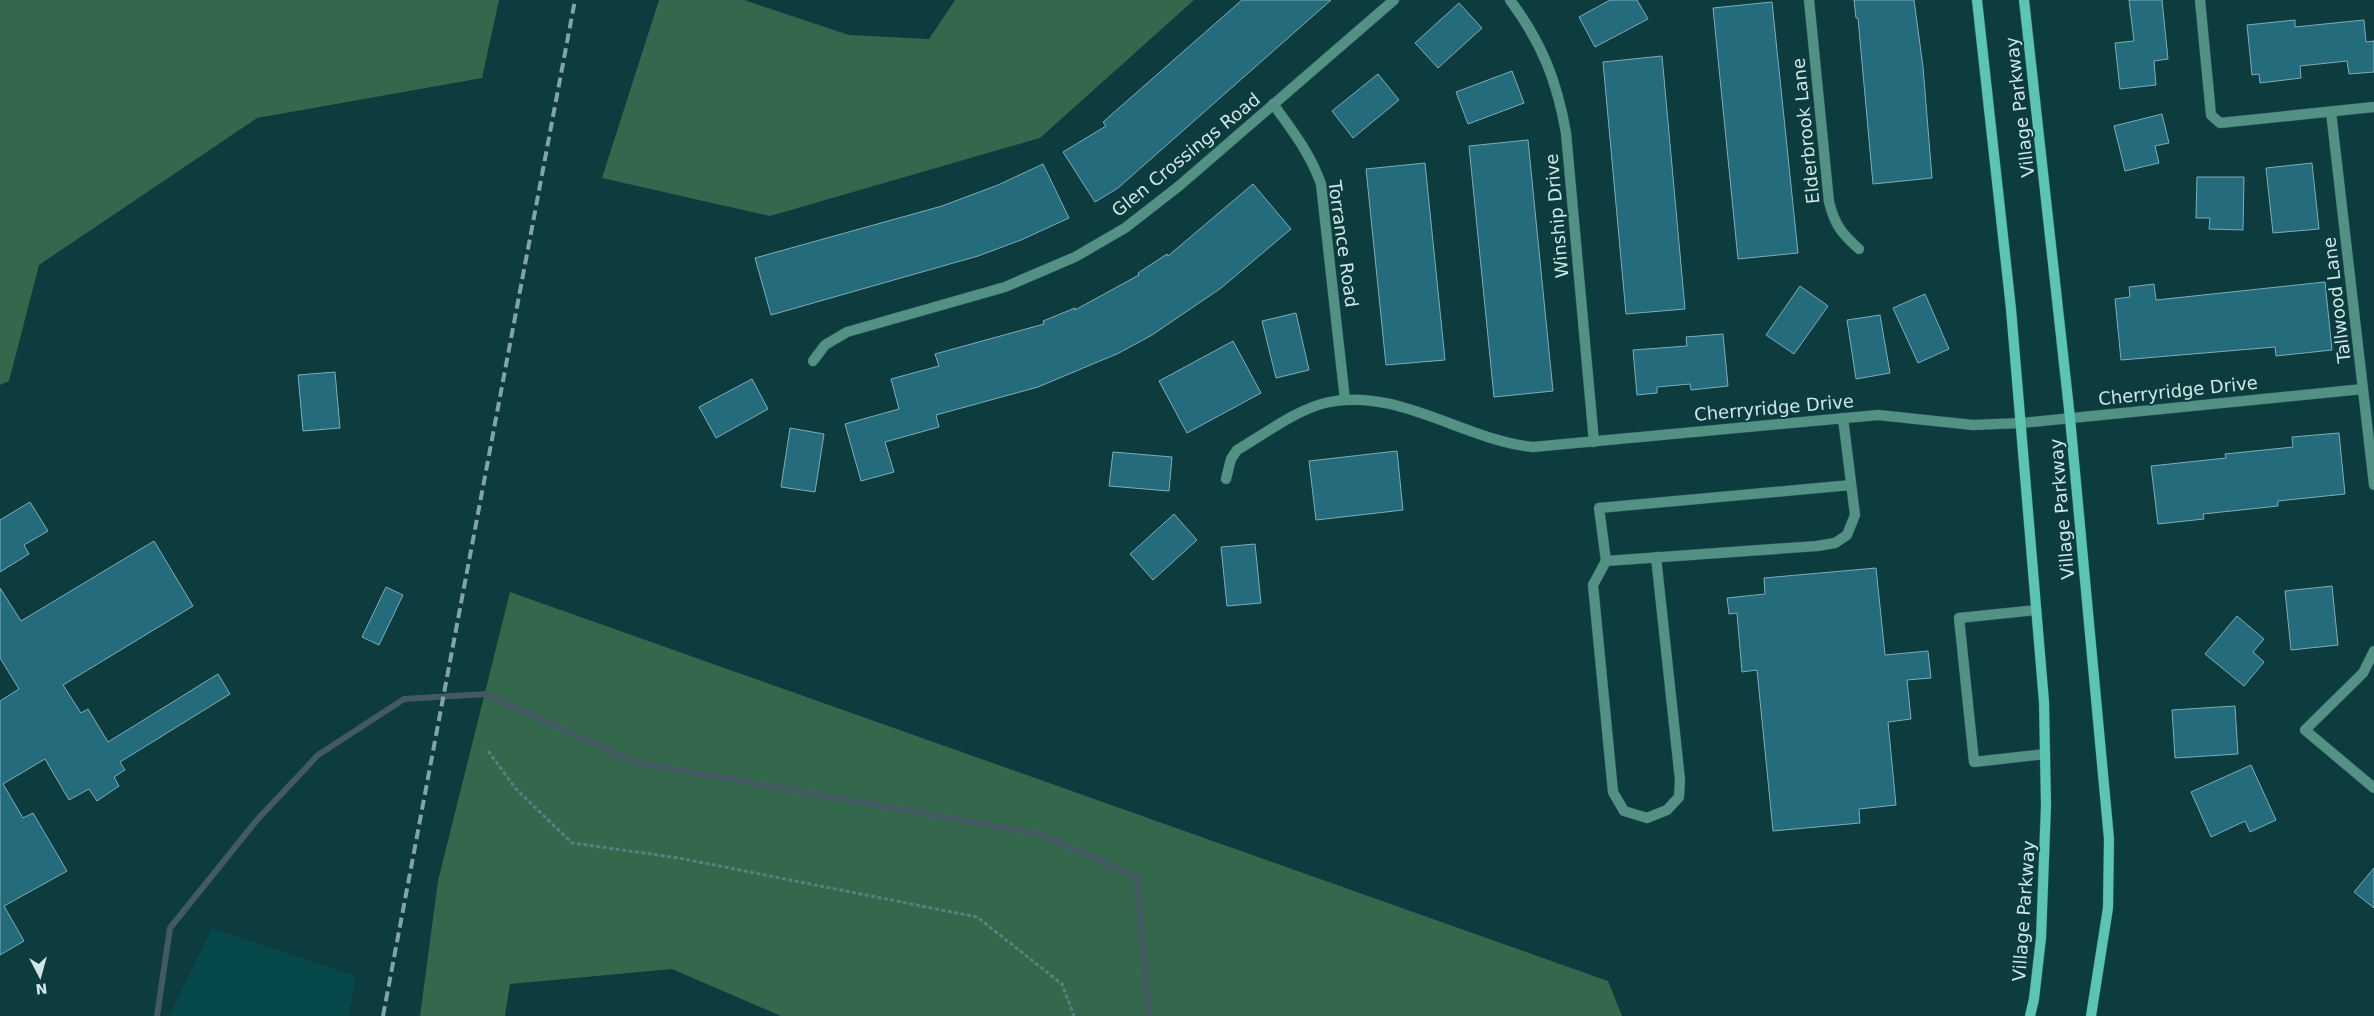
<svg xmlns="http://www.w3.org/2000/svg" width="2374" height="1016" font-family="'DejaVu Sans',sans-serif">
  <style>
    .built { fill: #07484a }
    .green { fill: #33684d }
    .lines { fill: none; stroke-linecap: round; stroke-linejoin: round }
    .stream { stroke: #445a63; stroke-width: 6 }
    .building { fill: #246b7c; stroke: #81acb9 }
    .lane-casing { stroke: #2f5b5c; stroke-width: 11 }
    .street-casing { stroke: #2f5b5c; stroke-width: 11 }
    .secondary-casing { stroke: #2f5b5c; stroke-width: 11 }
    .path { stroke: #598080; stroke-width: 3; stroke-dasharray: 4 2.5; stroke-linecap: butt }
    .lane { stroke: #529183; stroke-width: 10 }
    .street { stroke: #529183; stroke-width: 10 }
    .secondary { stroke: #5ac5b0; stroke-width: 10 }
    .rail { stroke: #83a4a4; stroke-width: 4; stroke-dasharray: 10 5; stroke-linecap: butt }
    .labels { text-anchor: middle; stroke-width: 4; stroke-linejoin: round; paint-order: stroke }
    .street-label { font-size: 18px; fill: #cfe7e7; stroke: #0c3c3d }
  </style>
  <rect width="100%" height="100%" fill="#0c3c3d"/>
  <path class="built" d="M212,928l144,48 -7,40h-180z"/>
  <path class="green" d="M0,0h499l-17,78 -225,40 -218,147 -30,116 -9,4z
    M659,0h85l105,35 80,4 26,-39h239l-154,138 -270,78 -168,-38z
    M510,592l1098,389 14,35h-841l-109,-47 -162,15 -5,32h-85l18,-135z"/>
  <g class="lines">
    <path class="stream" d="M157,1016l13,-88 87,-108 61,-65 86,-56 82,-5 148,68 406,72 97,43 12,139"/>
  </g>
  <path class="building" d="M1242,0h89l-213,188 -23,14 -32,-50 43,-26 -3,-4z
    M1610,0h27l11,19 -53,28 -16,-30z
    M1854,0h60l9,67 9,111 -59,6 -15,-166h-2z
    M2129,0h33l6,59 -14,2 2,24 -36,4 -5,-46 19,-2z
    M1772,2l26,251 -60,6 -25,-251z
    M1459,3l23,25 -44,40 -23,-25z
    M2295,20v7l69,-7 2,22 8,-1v31l-25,2 -2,-13 -47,5 1,12 -41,5 -1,-9 -7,1 -5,-50z
    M1662,56l23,253 -59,5 -23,-252z
    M1512,71l12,32 -56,21 -12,-32z
    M1378,74l21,26 -46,38 -21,-27z
    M2162,114l7,29 -14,3 4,17 -34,8 -11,-45z
    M1528,140l25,251 -59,6 -25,-251z
    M1425,163l20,197 -59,5 -20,-196z
    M2312,163l7,66 -46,4 -7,-65z
    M1043,164l26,54 -48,22 -43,16 -207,59 -16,-57 187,-52 56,-21z
    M2197,177h47l-1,53 -34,-1 1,-11h-14z
    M1253,184l38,45 -70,59 -69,47 -33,18 -81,34 -102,28 3,12 -54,15 9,30 -33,9 -16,-57 54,-15 -8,-30 48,-13 -4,-12 109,-30 -1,-3 32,-13v2l64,-35 -1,-2 29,-19 1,2z
    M2325,282l7,68 -56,6 -1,-9 -154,13 -6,-61 15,-2 -1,-10 25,-3 2,16z
    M1800,286l28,20 -34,48 -28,-19z
    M1925,294l24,55 -31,14 -25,-55z
    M1296,313l13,57 -33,8 -14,-57z
    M1880,315l10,58 -34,6 -9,-59z
    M1723,334l5,52 -37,4 -1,-6 -33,3v6l-20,2 -4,-45 54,-4 -1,-9z
    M1233,341l28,52 -74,40 -28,-52z
    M335,372l5,56 -37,3 -5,-56z
    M752,379l16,30 -52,29 -17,-31z
    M790,428l34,6 -9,58 -34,-5z
    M2339,433l6,61 -67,7v5l-75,8 1,5 -46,5 -7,-58 75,-8 -1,-4 68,-7 -1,-10z
    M1397,451l6,59 -87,10 -7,-59z
    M1113,452l59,5 -3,34 -60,-5z
    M30,502l18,29 -24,14 5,9 -29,18v-52z
    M1174,514l23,26 -44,40 -23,-26z
    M154,541l39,65 -130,79 18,28 7,-4 20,33 110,-68 12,20 -110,68 5,8 -11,7 5,9 -22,15 -8,-12 -20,11 -24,-41 -42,25 20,34 10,-5 34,58 -63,35 20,35 -24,14v-254l19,-12 -19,-31v-70l21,33z
    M1255,544l6,59 -34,3 -6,-59z
    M1876,568l9,87 43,-4 3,27 -24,2 4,39 -23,3 8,83 -37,4 1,14 -87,8 -16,-161 -15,2 -5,-59 -8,1 -2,-16 38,-4 -1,-16z
    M2332,586l6,59 -47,5 -6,-59z
    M386,587l17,8 -24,50 -17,-8z
    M2237,616l27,23 -11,13 11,10 -20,24 -39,-32z
    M2235,706l3,48 -63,4 -3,-48z
    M2251,765l25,55 -26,12 -5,-11 -34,16 -20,-45z
    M2374,868v40l-20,-16z"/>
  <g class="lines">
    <g class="lane-casing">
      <path id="lane" d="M1656,557l24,223 -1,17 -12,13 -20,8 -23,-7 -11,-19 -20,-207 13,-24 211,-15 18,-3 12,-8 8,-20 -12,-97
        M1606,561l-7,-53 252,-23
        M2036,610l-77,8 15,144 71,-8"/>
    </g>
    <g class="street-casing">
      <path id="street" d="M1510,0c32,43 47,81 56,133l28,309
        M1809,0l20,202c6,23 12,31 30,47
        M2200,0l11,115 9,8 154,-16
        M1273,104c19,26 37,49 48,80l24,216
        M2331,112l43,373
        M813,361l12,-16 22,-13 158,-45 70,-30 50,-29 54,-42 215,-186
        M1226,479l5,-20 6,-9c28,-16 57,-39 88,-47 72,-17 138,37 208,44l345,-32 95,10 48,-2 342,-34
        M2374,651l-11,22 -58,57 69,58"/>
    </g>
    <g class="secondary-casing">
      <path id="secondary" d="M1977,0l34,309 33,393 2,103 -5,133 -7,61 -4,17
        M2024,0l46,418 39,421 -1,69 -17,108"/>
    </g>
    <path class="path" d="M488,751l28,38 56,54 107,15 298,59 85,67 12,32"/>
    <use href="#lane" class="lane"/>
    <use href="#street" class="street"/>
    <use href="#secondary" class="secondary"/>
    <path class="rail" d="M383,1016l192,-1016"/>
  </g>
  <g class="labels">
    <g class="street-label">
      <text transform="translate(2020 107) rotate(-97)" y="6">Village Parkway</text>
      <text transform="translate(1806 131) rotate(-96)" y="6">Elderbrook Lane</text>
      <text transform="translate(1186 155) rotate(-39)" y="6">Glen Crossings Road</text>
      <text transform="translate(1557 216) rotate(-95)" y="6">Winship Drive</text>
      <text transform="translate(1343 244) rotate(82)" y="6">Torrance Road</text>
      <text transform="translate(2337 300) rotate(-97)" y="6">Tallwood Lane</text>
      <text transform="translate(2178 391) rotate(-6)" y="6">Cherryridge Drive</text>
      <text transform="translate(1774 408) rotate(-5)" y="6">Cherryridge Drive</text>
      <text transform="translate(2062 509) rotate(-95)" y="6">Village Parkway</text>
      <text transform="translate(2024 911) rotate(-86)" y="6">Village Parkway</text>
    </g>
  </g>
  <g transform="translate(40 976) rotate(174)" stroke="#0c3c3d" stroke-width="4" paint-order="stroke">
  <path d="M0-4L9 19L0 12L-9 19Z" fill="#cfe7e7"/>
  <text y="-8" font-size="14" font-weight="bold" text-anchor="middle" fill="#cfe7e7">N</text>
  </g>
</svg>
